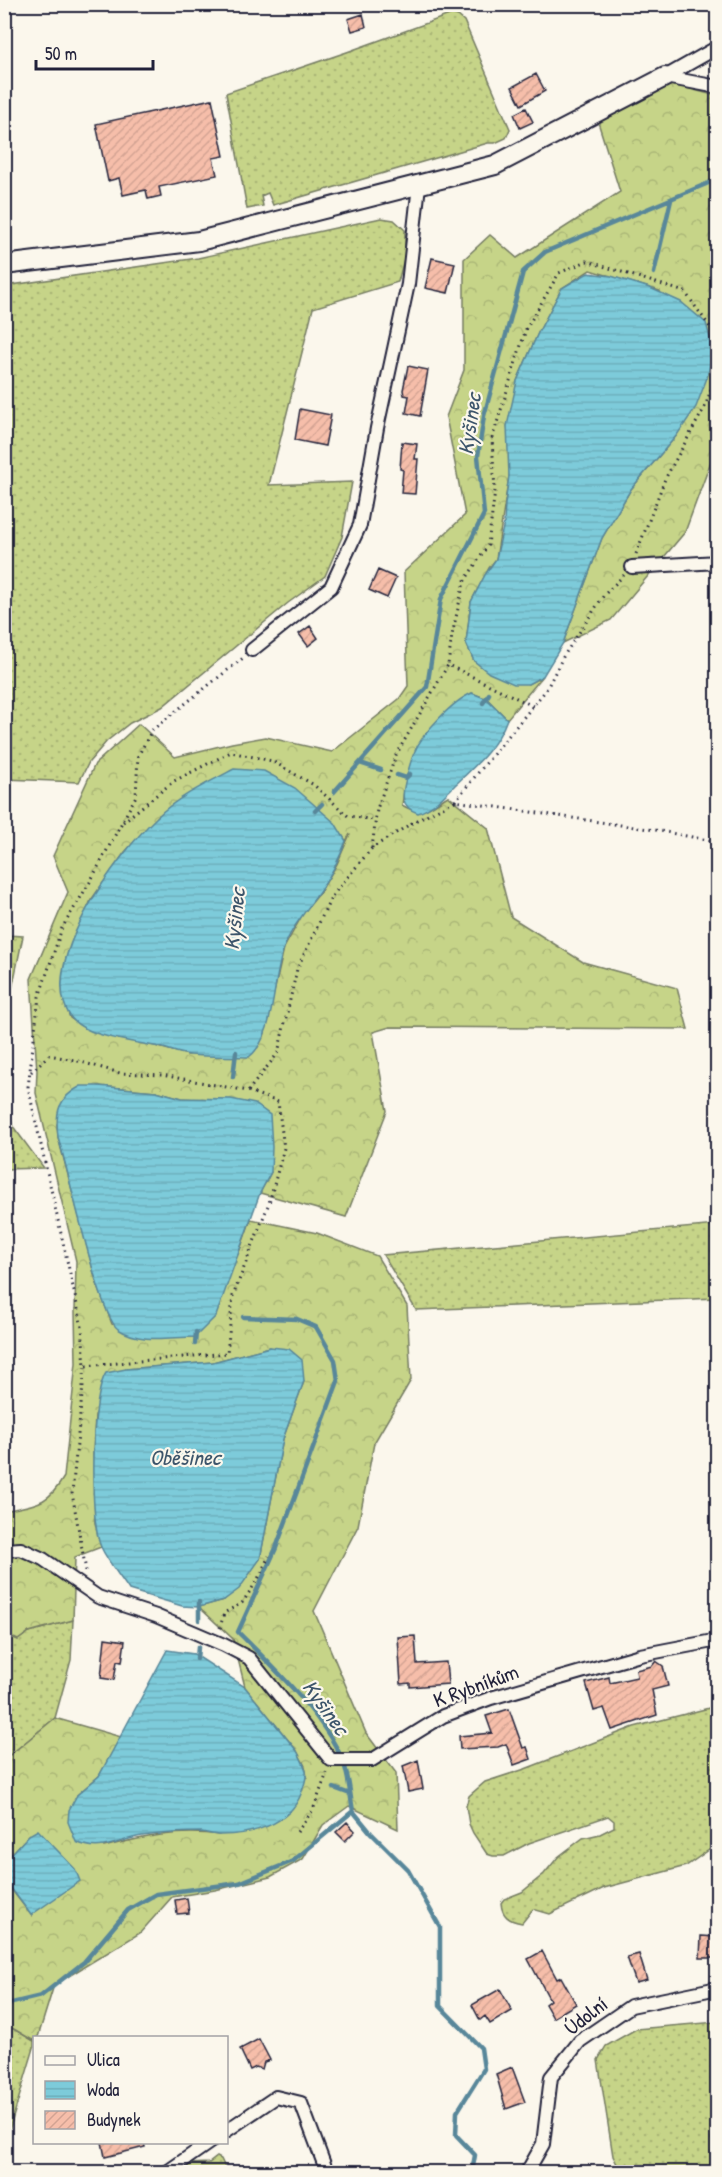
<svg xmlns="http://www.w3.org/2000/svg" width="722" height="2177" font-family="'Patrick Hand',sans-serif">
  <style>
    .grass { fill: url(#grass-dots); stroke: #747b62; stroke-width: 1.5 }
    .forest { fill: url(#forest-crowns); stroke: #747b62; stroke-width: 1.5; fill-rule: evenodd }
    .water { fill: url(#water-rules); stroke: #59879a; stroke-width: 1.5 }
    .lines { fill: none; stroke-linecap: round; stroke-linejoin: round }
    .stream { stroke: #59879a; stroke-width: 4.5 }
    .building { fill: url(#building-hatch); stroke: #22223b; stroke-width: 1.5 }
    .street-casing { stroke: #22223b; stroke-width: 16 }
    .secondary-casing { stroke: #22223b; stroke-width: 22 }
    .path { stroke: #22223b; stroke-width: 3; stroke-dasharray: 1.5 4.5; stroke-linecap: butt }
    .street { stroke: #fbf7ec; stroke-width: 12 }
    .secondary { stroke: #fbf7ec; stroke-width: 18 }
    .labels { text-anchor: middle; stroke-width: 4.5; stroke-linejoin: round; paint-order: stroke }
    .street-label { font-size: 21px; fill: #22223b; stroke: #fbf7ec }
    .water-label { font-size: 22px; font-style: italic; fill: #3d556b; stroke: #fbf7ec }
  </style>
  <defs>
    <pattern id="grass-dots" width="8" height="8" patternUnits="userSpaceOnUse" patternTransform="scale(1.5)"><rect width="8" height="8" fill="#c6d488"/><path d="M2 2h.1M6 6h.1" fill="none" stroke="#aab676" stroke-width="1.8" stroke-linecap="round"/></pattern>
    <pattern id="forest-crowns" width="20" height="18" patternUnits="userSpaceOnUse" patternTransform="scale(1.5)"><rect width="20" height="18" fill="#c6d488"/><path d="M2 6a3 3 0 1 1 6 0M12 15a3 3 0 1 1 6 0" fill="none" stroke="#aab676"/></pattern>
    <pattern id="water-rules" width="6" height="5" patternUnits="userSpaceOnUse" patternTransform="scale(1.5)"><rect width="6" height="5" fill="#7dcbda"/><path d="M0 2.5h6" fill="none" stroke="#6caebc"/></pattern>
    <pattern id="building-hatch" width="6" height="6" patternUnits="userSpaceOnUse" patternTransform="scale(1.5)"><rect width="6" height="6" fill="#f6beaa"/><path d="M-1 1l2-2M0 6l6-6M5 7l2-2" fill="none" stroke="#d3a393"/></pattern>
  </defs>
  <rect width="100%" height="100%" fill="#fbf7ec"/>
  <filter id="ink" filterUnits="userSpaceOnUse"><feTurbulence type="fractalNoise" baseFrequency=".0167" numOctaves="2"/><feDisplacementMap in="SourceGraphic" scale="12" xChannelSelector="R" yChannelSelector="G"/><feConvolveMatrix kernelMatrix="1 2 1 2 8 2 1 2 1" color-interpolation-filters="sRGB"/></filter>
  <g filter="url(#ink)">
    <path class="grass" d="M452,14l6,2 6,5 46,108 -4,9 -11,5h-7l-215,62 -5,-12 -7,3 2,10 -16,3 -21,-116 121,-41z
      M381,218l13,2 11,10v25l-7,27 -85,26 -44,177 83,-3 -10,55 -17,39 -37,27 -126,104 -32,16 -23,18 -18,21 -10,20 -74,-3v-493l193,-28z
      M5,935l18,1 -18,87 -1,-88z
      M4,1072l8,53 32,43 -39,1z
      M717,1225v73l-301,12 -33,-55z
      M73,1620l-2,40 -16,58 -50,41 -1,-125 14,6 11,-8z
      M717,1706v144h-8l-23,16 -82,22 -54,26 -17,-5 -11,14c-13,-2 -20,-7 -21,-20l3,-4 18,-7 22,-18 14,-17 25,-19 17,-4 14,-7v-6l-6,-5 -79,27 -25,13h-11l-6,-2 -14,-21 -4,-9 -3,-18 3,-10 16,-14 40,-13 109,-42z
      M717,2022v150h-96l-8,-16 -15,-96 8,-14 30,-17z
      M12,2028l22,13v7l-29,96v-111z
      M217,2157l4,2 6,13h-55l15,-8 22,-1z"/>
    <path class="forest" d="M671,84l46,12v349l-32,87 -74,88 -48,23 39,-105 29,-49 46,-54 -17,-144 -70,-21 -28,18 -24,45 -21,48 -8,95 -13,83 -7,9 -18,34 -5,41 8,18 54,23 15,-8 -36,43 -20,-20 -15,-6c-43,35 -64,54 -70,112 21,13 27,2 46,-9l40,32 23,89 72,45 94,26 11,41 -298,-2 -17,5 14,79 -41,106 -86,-24 11,-21 -62,-72 -27,-2 -26,-7 -58,-5 -41,38 1,13 38,144 16,43 67,13h16l45,-87 11,-31 66,14 60,23 30,50 4,74 -37,63 -16,83 -44,85 52,122 30,40 2,56 -49,-23 -26,19 -20,34 -33,18 -55,13 -43,7 -32,36 -86,52 -16,52 -4,1v3l-22,-13 -7,5v-103l6,-4 -6,-9 -1,-37 27,35 -2,-80 -24,26v-102l50,-41 66,19 -22,39 -22,19 27,52c37,-10 77,-18 115,-12l88,-58 -2,-11 -8,-15 -52,-64 -12,-48 -34,-32 25,-7 36,-41 23,-120 21,-58 -34,-34 -57,15 -87,7 -31,46 -2,39 2,69 6,24 -26,10 -2,63 -44,12 -11,8 -13,-6v-123c30,-7 42,-5 59,-34l12,-114 -1,-51 1,-51 -40,-168 1,-22 -6,-92 37,-87 -15,-36 42,-92 44,-40 36,33 57,-14 34,-6 66,15 67,-53 9,-13 -4,-114 61,-57 -19,-98 18,-47v-111l26,-24 27,23 103,-66 -22,-70zM234,770l101,55 11,16 4,-7 -13,30 -18,30 -15,18 -20,36 -20,89 -76,18 -104,-28 -14,-9 -5,-15 1,-44 25,-59 34,-48 33,-36 48,-32z"/>
    <path class="water" d="M588,273l23,3 39,12 31,14 25,21 7,26 -5,26 -12,32 -19,28 -46,54 -29,49 -39,105 -20,33 -15,8h-14l-25,-11 -15,-12 -8,-18 5,-41 14,-27 11,-16 8,-36 1,-19 4,-28 -2,-50 10,-45 21,-48 24,-45z
      M472,693l15,6 20,20c-10,28 -31,46 -52,66 -11,11 -22,23 -37,28 -19,-6 -16,-21 -11,-38 2,-7 4,-15 7,-22 8,-20 39,-52 58,-60z
      M234,769l30,2 31,17 40,35 11,18c-7,19 -16,36 -28,53 -12,17 -27,34 -34,54 -12,31 -8,88 -35,109 -20,-1 -40,0 -59,-2 -11,-1 -21,-6 -31,-8 -23,-5 -76,-10 -89,-31 -34,-53 48,-162 86,-198 20,-20 53,-36 78,-49z
      M81,1086h17l58,5 26,7 49,1 24,5 15,11 2,32 -1,25 -11,21 -44,123 -21,21c-26,0 -54,7 -77,-8 -19,-13 -50,-161 -60,-192 -3,-25 0,-39 23,-51z
      M270,1347l19,2 13,11 2,21 -21,58 -23,120 -21,30 -15,11 -25,7 -17,-1 -53,-16c-9,-14 -21,-28 -28,-43 -12,-27 -11,-149 5,-174l20,-4 87,-7z
      M167,1650l27,4 51,33 52,64c11,20 12,22 4,43 -12,31 -50,41 -81,41 -6,0 -12,-2 -18,-3 -15,0 -45,2 -60,4 -25,4 -40,18 -66,6l-8,-20 1,-12 8,-15 22,-19z
      M38,1830l37,39 5,12 -49,34 -26,-35v-19l24,-26z"/>
    <g class="lines">
      <path class="stream" d="M654,273l17,-73
        M483,703l6,-9
        M360,763l21,7
        M397,775l9,3 4,-4
        M334,792l93,-105 14,-88 43,-85 -6,-58 6,-40 39,-144 22,-20 173,-73
        M315,811l7,-7
        M233,1077l3,-25
        M195,1344l1,-12
        M199,1620v-18
        M197,1659l1,-12
        M334,1788l16,6
        M353,1811l18,22 37,37 32,57v79l41,42 3,21 -27,43 -1,23 19,20 -3,17
        M4,2005l37,-9 43,-34 44,-52 28,-16 83,-11 54,-22 60,-50c-3,-16 -4,-35 -10,-50 -21,-48 -68,-92 -105,-129l38,-84 62,-167 -3,-21 -19,-33 -19,-8 -54,-2"/>
    </g>
    <path class="building" d="M363,14l3,13 -14,4 -4,-12z
      M536,74l9,17 -24,14 -9,-18z
      M212,99l12,57 -11,2 4,17 -58,12 2,9 -13,3 -2,-9 -23,5 -4,-17 -11,3 -12,-57z
      M526,108l7,14 -13,6 -6,-14z
      M432,258l23,5 -7,30 -23,-5z
      M408,366l20,4 -8,46 -14,-3 3,-17 -5,-1 -1,-5z
      M300,409l31,6 -6,31 -30,-6z
      M402,442l15,2 -2,15h3l-3,35 -14,-1 2,-23 -3,-1z
      M378,570l18,8 -9,20 -18,-8z
      M310,626l8,12 -10,8 -9,-12z
      M415,1636l2,28 29,-2 2,22 -38,3v-4l-9,1 -3,-47z
      M105,1638l20,3 -3,21 -5,-1 -3,19 -13,-2z
      M656,1661l7,5 5,20 -16,4 5,25 -45,15 -8,-22 -10,3 -8,-28 23,-6 1,6 27,-6 -1,-7 16,-4z
      M509,1709l14,39 4,-1 4,12 -17,6 -8,-21 -8,3 -38,2 -1,-13 33,-3 -6,-17z
      M418,1760l5,29 -15,3 -5,-26z
      M347,1822l8,9 -10,10 -9,-9z
      M187,1898l2,15 -12,1 -2,-14z
      M701,1936l16,1v21h-17z
      M542,1951l15,28 4,-2 15,27 -23,14 -8,-14 5,-4 -22,-41z
      M639,1954l8,26 -11,3 -9,-26z
      M500,1989l12,22 -22,13 -5,-8 -5,4 -8,-15z
      M259,2039l11,21 -6,2 -2,7 -6,-2 -6,3 -10,-21z
      M512,2067l13,35 -19,7 -10,-35z
      M102,2142h42l1,5 -40,10z"/>
    <g class="lines">
      <g class="street-casing">
        <path id="street" d="M665,77l53,-30
          M665,77l53,10
          M632,567l86,-5
          M252,650l79,-63 29,-62 17,-97 31,-144 11,-99
          M4,1550l17,-1 22,10 55,38 58,19 68,29 25,13 82,102h41l71,-44 48,-18 149,-43 78,-15
          M226,2131l50,-34 25,6 26,69
          M167,2172l43,-30
          M527,2172l16,-28 8,-67 29,-36 51,-35 87,-18"/>
      </g>
      <g class="secondary-casing">
        <path id="secondary" d="M4,265l195,-24 296,-76 170,-88"/>
      </g>
      <path class="path" d="M636,554l29,-75 40,-72 13,-38
        M533,706l-85,-41 4,-30 12,-53 24,-37 7,-54 -3,-52 34,-110 33,-56 28,-12 98,31 33,46
        M455,801l91,-111 17,-33 41,-62 20,-20
        M123,822l51,-41 57,-29 41,9 42,24 34,31 27,4
        M372,848l5,-39 19,-54 52,-90
        M31,1072l18,-17 25,5 46,13 42,2 86,16 30,11 6,46 -15,55 -36,93 -6,57 -142,13
        M248,1091l30,-38 19,-84 35,-73 40,-48 48,-30 35,-17 200,29 63,12
        M86,1571l-14,-78 13,-127 -3,-39 -54,-240 11,-90 23,-69 28,-46 46,-86 2,-40 14,-26 91,-72
        M220,1628l4,-15 18,-10 15,-22 12,-25
        M297,1832l16,-22 14,-37"/>
      <use href="#street" class="street"/>
      <use href="#secondary" class="secondary"/>
    </g>
  </g>
  <g class="labels">
    <g class="street-label">
      <text transform="translate(476 1686) rotate(-20)" y="7">K Rybníkům</text>
      <text transform="translate(586 2016) rotate(-38)" y="7">Údolní</text>
    </g>
    <g class="water-label">
      <text transform="translate(469 424) rotate(-82)" y="8">Kyšinec</text>
      <text transform="translate(234 919) rotate(-84)" y="8">Kyšinec</text>
      <text x="185" y="1465">Oběšinec</text>
      <text transform="translate(326 1707) rotate(54)" y="8">Kyšinec</text>
    </g>
  </g>
  <rect width="722" height="2177" fill="none" stroke="#fbf7ec" stroke-width="24"/>
  <rect x="12" y="12" width="698" height="2153" fill="none" stroke="#22223b" stroke-width="2" filter="url(#ink)"/>
  <rect x="33" y="2036" width="195" height="108" fill="#fbf7ec" stroke="#a4a2a5" stroke-width="1.5"/>
  <rect x="45" y="2056" width="30" height="9" fill="#fbf7ec" stroke="#a4a2a5" stroke-width="1.5"/>
  <text x="87" y="2066" font-size="18" fill="#22223b">Ulica</text>
  <rect x="45" y="2081" width="30" height="18" fill="url(#water-rules)" stroke="#a4a2a5" stroke-width="1.5"/>
  <text x="87" y="2096" font-size="18" fill="#22223b">Woda</text>
  <rect x="45" y="2111" width="30" height="18" fill="url(#building-hatch)" stroke="#a4a2a5" stroke-width="1.5"/>
  <text x="87" y="2126" font-size="18" fill="#22223b">Budynek</text>
  <path d="M36 60v9h117v-9" fill="none" stroke="#22223b" stroke-width="3"/>
  <text x="45" y="60" font-size="18" fill="#22223b" stroke="#fbf7ec" stroke-width="4.5" paint-order="stroke">50 m</text>
</svg>
